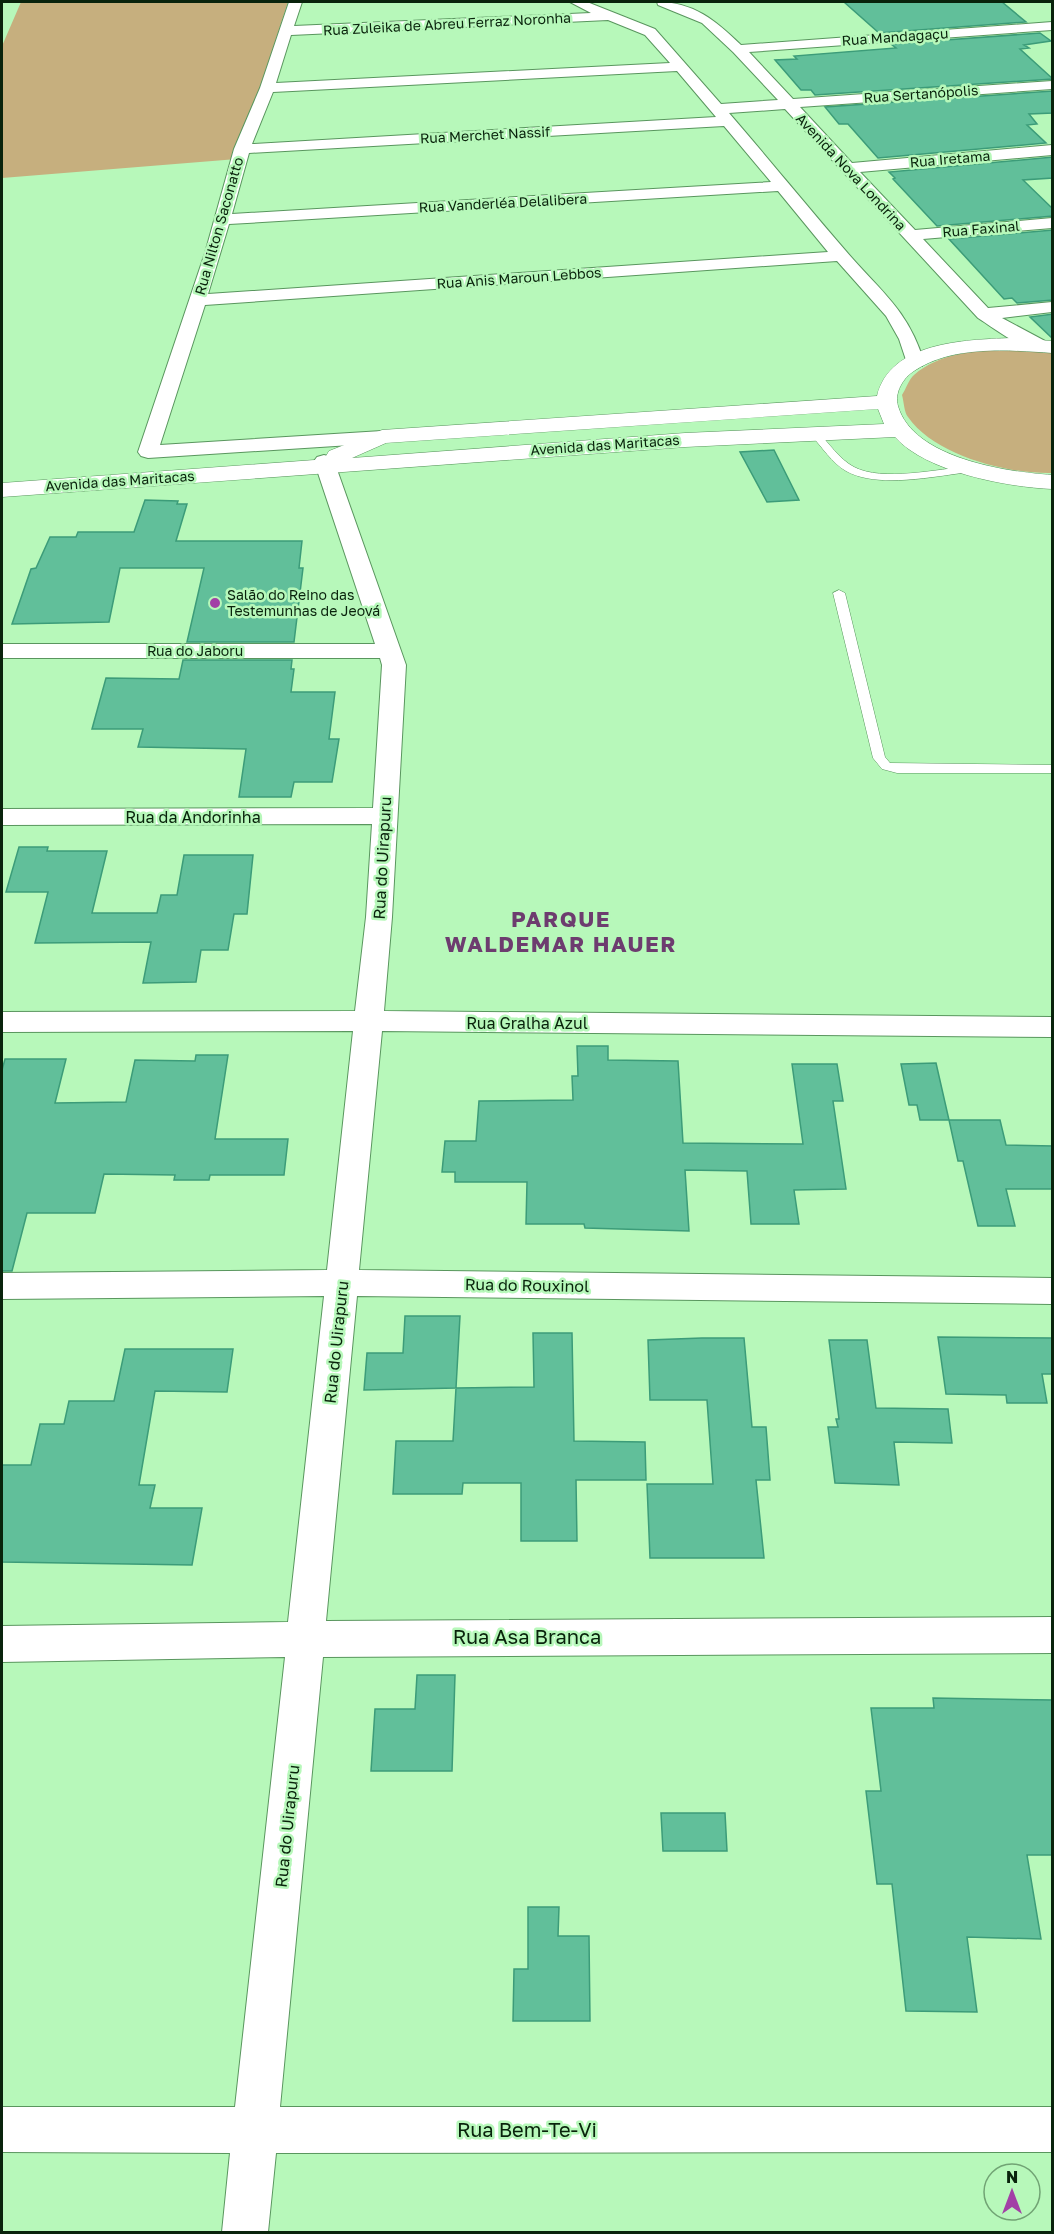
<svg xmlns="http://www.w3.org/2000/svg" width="1054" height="2234" font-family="'Golos Text',sans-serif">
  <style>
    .green { fill: #c6af7e }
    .building { fill: #61bf9a; stroke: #3c9c79; stroke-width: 1.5 }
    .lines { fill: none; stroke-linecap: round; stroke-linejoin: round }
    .lane-casing { stroke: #59965e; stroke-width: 1 }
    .street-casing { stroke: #59965e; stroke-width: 2 }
    .secondary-casing { stroke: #59965e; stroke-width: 1 }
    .lane { fill: #fff; fill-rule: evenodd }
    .street { fill: #fff; fill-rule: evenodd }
    .secondary { fill: #fff; fill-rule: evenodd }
    .poi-dot { fill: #a240a6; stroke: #b7f8ba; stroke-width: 2 }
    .labels { text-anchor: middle; stroke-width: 5; stroke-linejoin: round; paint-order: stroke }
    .far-street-label { font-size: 14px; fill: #09230c; stroke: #b7f8ba }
    .far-poi-label { font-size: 14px; fill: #09230c; stroke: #b7f8ba; text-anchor: start }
    .street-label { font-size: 16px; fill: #09230c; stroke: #b7f8ba }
    .near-street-label { font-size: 20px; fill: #09230c; stroke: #b7f8ba }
    .district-label { font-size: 22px; font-weight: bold; letter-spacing: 1.5px; fill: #6d3c6f; stroke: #b7f8ba }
  </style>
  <rect width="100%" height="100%" fill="#b7f8ba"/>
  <path class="green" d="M21,2h267l-51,157 -235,19v-132z
    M1007,347l45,3v123c-44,1 -117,-17 -144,-56 -4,-5 -4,-15 -6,-22 4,-6 7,-16 12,-20 25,-22 61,-24 93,-28z"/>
  <path class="building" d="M844,2h158l24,20 -147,11z
    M1040,33l11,8 -27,4 5,3 -9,1 33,30 -238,16 -4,-5h-10l-26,-30 22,-1 -3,-3 102,-8 -5,-4z
    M1053,91v22l-24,1 8,10 -10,1 19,18 -168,15 -30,-34h-9l-14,-17z
    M1053,157v21l-30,2 30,29v7l-116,10 -44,-47 2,-1 -6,-6z
    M1053,230v70l-36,3 -5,-5 -8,1 -55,-60z
    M1053,314v25l-23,-22z
    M774,450l25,50 -32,2 -27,-50z
    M145,500l33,1 -1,3h10l-11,37h126l-3,27h4l-9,74h-107l17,-74h-84l-11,54 -97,2 19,-55 5,-1 14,-31h26l2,-5h56z
    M183,660h109l-1,9h3l-3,23h44l-6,47h10l-7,43h-38l-3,15h-52l7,-48 -108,-2 5,-18h-51l14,-51 73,1z
    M19,847h29l-1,4h60l-15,62h65l4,-18h16l7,-40h69l-6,59h-13l-6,36h-27l-5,32 -53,1 8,-41 -116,1 13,-51h-42z
    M577,1046h31v14l70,1 5,82 120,1 -11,-80h45l6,37h-10l13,88 -52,1 5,34h-48l-4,-53 -62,-1 4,61 -104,-3 -1,-4h-58l1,-42h-72v-10h-13l3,-31h31l3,-40 94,-1 -1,-24h6z
    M196,1055h32l-13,84h73l-4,36h-74l-1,5h-35l1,-5 -71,-1 -9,39h-68l-15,58h-10v-201l3,-11h61l-11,44 71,-1 9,-42 60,1z
    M936,1063l13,57h-29l-3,-15h-8l-8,-41z
    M949,1120h51l6,25 47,1v43h-47l9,37h-37l-15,-65h-5z
    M405,1316h55l-4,72 -92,2 3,-37h36z
    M533,1333h39l2,108 71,1 1,38h-70l1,61h-56v-58h-58l-1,11h-69l3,-53h57l3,-53 78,-1z
    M938,1337l115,1v36h-11l5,29h-40l-1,-8 -60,-1z
    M702,1338h42l8,89h14l4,53h-14l8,78h-114l-3,-74h66l-6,-84h-57l-2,-60z
    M829,1340h38l9,68 72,1 4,34 -58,-1 5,43 -64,-2 -7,-56h10l-2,-8h3z
    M125,1349h108l-6,43 -72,-1 -16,94h16l-5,23h52l-10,57 -190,-3v-97h29l9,-41h24l5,-23h45z
    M417,1675h38l-3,96h-81l4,-62h40z
    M933,1698l120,2v155h-26l14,84 -74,-2 10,75 -71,-1 -14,-127h-15l-11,-93h15l-10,-83h63z
    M661,1813h64l2,38h-64z
    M528,1907h31l-1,29h31l1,85h-77l1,-52h14z"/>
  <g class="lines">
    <g class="lane-casing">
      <path id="lane" d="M811,431h6c12,12 22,28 37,36 28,15 85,2 116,-1l5,3 -5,3c-35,4 -92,17 -124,-1 -14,-8 -24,-24 -35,-36z
        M839,590l6,3 40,164 5,6 162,2v8h-155l-15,-4 -9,-11 -40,-165z"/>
    </g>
    <g class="street-casing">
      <path id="street" d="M289,2h13l-8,24 297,-13 -21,-11h17l68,27 66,75 57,-4 -45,-48 -31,-29 -44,-18 -1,-3c37,0 58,18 84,43l311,-23v8l-303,22 44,47 259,-18v8l-252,18 52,56 200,-18v10l-192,17 55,58 137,-12v10l-129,11 65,69 64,-6v10l-50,6 43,23 3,4 -3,4c-19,5 -51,-21 -67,-31l-193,-209 -56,4c39,45 77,92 116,137 34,40 63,59 79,112l-2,4h-14l-9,-27 -13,-23 -49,-55 -632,44 -45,140 222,-14 7,2 3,4 -3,4 -7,2 -234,15 -7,-2 -3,-4 67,-199 29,-104 26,-61zM608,20l37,15 25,28 -394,20 15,-48zM677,71l39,46 -464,27 21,-52zM724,126l47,56 -539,32 17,-61zM778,191l50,61 -620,42 21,-70z
        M324,455l7,2 3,4 72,204 -14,252 -8,94 668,6v20l-670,-6 -23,239 693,8v26l-695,-8 -31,325 726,-4v36l-729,4 -43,450h772v45l-776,1 -8,79h-46l8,-79 -228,-1v-45h233l50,-450 -283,5v-36l286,-4 36,-326 -322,3v-26l325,-3 26,-239 -351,1v-20l353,-1 11,-94 6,-93 -370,1v-16l371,-1 9,-143 -2,-7h-378v-14h373l-61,-183 3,-4z"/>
    </g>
    <g class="secondary-casing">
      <path id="secondary" d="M1010,338l42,3v12c-44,-3 -99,-8 -138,18 -11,7 -20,22 -16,35 15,52 108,66 154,69v14c-45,-2 -126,-17 -157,-52l-210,10 -683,50v-14l326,-24 -2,-3 3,-5 53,-21 495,-34c13,-54 87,-56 133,-58zM878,409l6,15 -199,9 -333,25 34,-15z"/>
    </g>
    <use href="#lane" class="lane"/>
    <use href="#street" class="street"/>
    <use href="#secondary" class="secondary"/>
  </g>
  <circle class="poi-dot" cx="215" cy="603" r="6"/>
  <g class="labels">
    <g class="far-street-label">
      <text transform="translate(447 24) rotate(-3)" y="5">Rua Zuleika de Abreu Ferraz Noronha</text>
      <text transform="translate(895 37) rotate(-4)" y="5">Rua Mandagaçu</text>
      <text transform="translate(921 94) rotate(-4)" y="5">Rua Sertanópolis</text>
      <text transform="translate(485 135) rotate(-3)" y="5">Rua Merchet Nassif</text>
      <text transform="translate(950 159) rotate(-5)" y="5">Rua Iretama</text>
      <text transform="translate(851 172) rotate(47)" y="5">Avenida Nova Londrina</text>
      <text transform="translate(503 203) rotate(-3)" y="5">Rua Vanderléa Delalibera</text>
      <text transform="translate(219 226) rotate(-74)" y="5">Rua Nilton Saconatto</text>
      <text transform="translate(981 229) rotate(-5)" y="5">Rua Faxinal</text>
      <text transform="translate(519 278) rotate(-4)" y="5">Rua Anis Maroun Lebbos</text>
      <text transform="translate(605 445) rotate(-4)" y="5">Avenida das Maritacas</text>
      <text transform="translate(120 481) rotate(-4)" y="5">Avenida das Maritacas</text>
      <text x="195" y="656">Rua do Jaboru</text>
    </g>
    <g class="far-poi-label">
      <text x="227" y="600">Salão do Reino das<tspan x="227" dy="16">Testemunhas de Jeová</tspan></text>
    </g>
    <g class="street-label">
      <text x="193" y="823">Rua da Andorinha</text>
      <text transform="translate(382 858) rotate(-87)" y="6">Rua do Uirapuru</text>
      <text x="527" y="1029">Rua Gralha Azul</text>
      <text transform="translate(527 1285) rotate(1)" y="6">Rua do Rouxinol</text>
      <text transform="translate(336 1342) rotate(-84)" y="6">Rua do Uirapuru</text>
      <text transform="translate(287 1826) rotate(-84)" y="6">Rua do Uirapuru</text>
    </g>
    <g class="near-street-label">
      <text x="527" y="1644">Rua Asa Branca</text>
      <text x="527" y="2137">Rua Bem-Te-Vi</text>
    </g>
    <g class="district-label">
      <text x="561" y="927">PARQUE<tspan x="561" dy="25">WALDEMAR HAUER</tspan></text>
    </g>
  </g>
  <rect width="1054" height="2234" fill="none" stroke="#09230c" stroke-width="6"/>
  <g transform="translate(1012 2192)"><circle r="28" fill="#b7f8ba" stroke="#71a374" stroke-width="1.5"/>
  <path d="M0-4.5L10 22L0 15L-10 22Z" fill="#a240a6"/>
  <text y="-9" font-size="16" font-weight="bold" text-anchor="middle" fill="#09230c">N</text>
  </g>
</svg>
